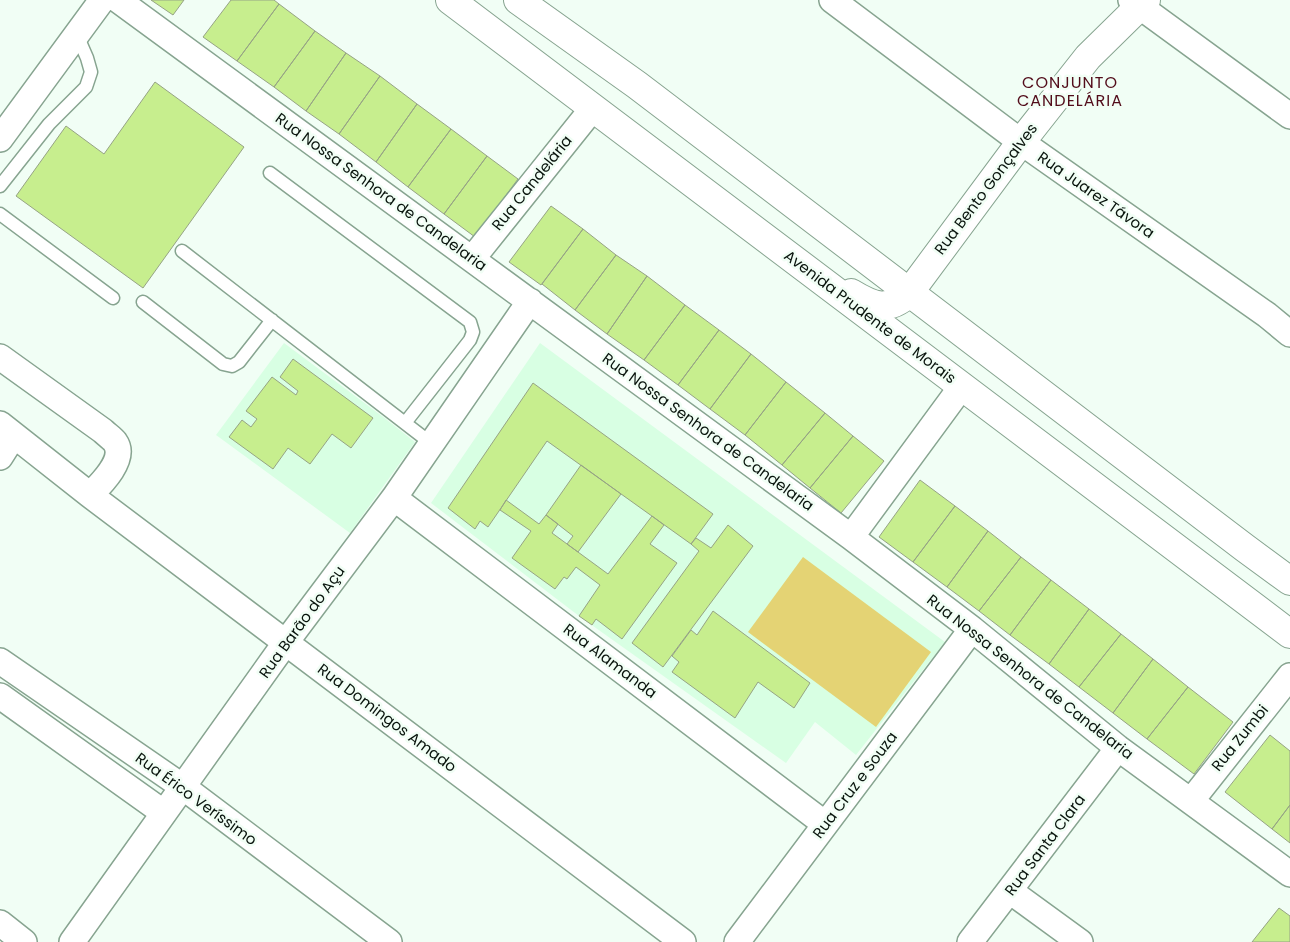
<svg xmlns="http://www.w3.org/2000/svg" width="1290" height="942" font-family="Poppins,sans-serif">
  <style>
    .built { fill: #d8ffe3 }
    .green { fill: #e4d374 }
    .building { fill: #c7ee8e; stroke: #96a385 }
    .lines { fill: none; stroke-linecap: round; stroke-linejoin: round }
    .lane-casing { stroke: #87a490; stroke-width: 15 }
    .street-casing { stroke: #87a490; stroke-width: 28 }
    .secondary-casing { stroke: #87a490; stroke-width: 30 }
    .primary-casing { stroke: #87a490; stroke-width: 30 }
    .lane { stroke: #fff; stroke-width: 12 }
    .street { stroke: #fff; stroke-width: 25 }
    .secondary { stroke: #fff; stroke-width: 28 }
    .primary { stroke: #fff; stroke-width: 28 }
    .labels { text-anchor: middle; stroke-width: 5; stroke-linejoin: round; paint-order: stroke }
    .street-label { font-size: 15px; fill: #08130c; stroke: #f1fef5 }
    .neighbourhood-label { font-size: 16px; letter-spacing: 1px; fill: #520c1a; stroke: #f1fef5 }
  </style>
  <rect width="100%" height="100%" fill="#f1fef5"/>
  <path class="built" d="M284,343l98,73 33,26 -65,91 -134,-98z
    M540,343l405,299 -89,113 -41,-33 -29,41 -207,-147 -148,-113z"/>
  <path class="green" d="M803,557l128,95 -55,75 -128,-95z"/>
  <path class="building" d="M151,0h33l-11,15z
    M231,0h43l5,4 -42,57 -34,-24z
    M279,4l36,27 -41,56 -37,-26z
    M315,31l31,22 -40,58 -32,-24z
    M346,53l34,23 -41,58 -33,-23z
    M380,76l37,28 -41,58 -37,-28z
    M155,82l89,65 -101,141 -127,-92 50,-70 38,28z
    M417,104l34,25 -43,58 -32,-25z
    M451,129l36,27 -43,58 -36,-27z
    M487,156l31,23 -43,58 -31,-23z
    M551,206l32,23 -42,56 -32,-23z
    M583,229l33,26 -41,55 -33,-26z
    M616,255l31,21 -40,58 -32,-24z
    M647,276l38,29 -41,55 -37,-26z
    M685,305l34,25 -41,55 -34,-25z
    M719,330l32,24 -41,55 -32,-24z
    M751,354l35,28 -41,53 -35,-26z
    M293,359l80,59 -22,30 -19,-14 -22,30 -22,-16 -15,21 -44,-32 13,-17 9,7 6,-8 -11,-8 26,-34 24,18 2,-4 -18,-14z
    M786,382l39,31 -43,52 -37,-30z
    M533,383l180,131 -22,30 -144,-103 -59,86 -8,-6 -5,8 -27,-21z
    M825,413l28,23 -43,52 -28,-23z
    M853,436l31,25 -43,52 -31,-25z
    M581,465l40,29 -43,58 -11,-8 6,-8 -27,-21z
    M920,480l35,26 -42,56 -34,-25z
    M506,500l33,24 7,-9 12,9 -6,9 56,41 44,-58 12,9 -14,19 27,19 -55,76 -26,-20 -4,6 -13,-9 21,-31 -24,-18 -9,12 -3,-2 -9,12 -43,-31 19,-27 -31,-21z
    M955,506l33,25 -41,56 -34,-25z
    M728,525l25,21 -90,121 -31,-24 67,-92 -8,-7 5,-6 15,10z
    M988,531l33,26 -42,54 -32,-24z
    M1021,557l30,23 -41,55 -31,-24z
    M1051,580l38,29 -40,55 -39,-29z
    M1089,609l32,25 -42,53 -30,-23z
    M713,611l97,72 -16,25 -36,-26 -23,36 -63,-46 7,-10 -7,-6 19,-26 6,5z
    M1121,634l32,25 -40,54 -34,-26z
    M1153,659l35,28 -41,52 -34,-26z
    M1188,687l45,35 -39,52 -47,-35z
    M1270,735l20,16v54l-18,24 -47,-37z
    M1290,805v38l-18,-14z
    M1279,908l11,8v26h-38z"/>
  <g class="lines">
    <g class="lane-casing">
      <path id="lane" d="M270,173l200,149 3,10 -3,8 -65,83
        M0,186l49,-62 37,-37 5,-15 -4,-14 -10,-23
        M0,214l113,84
        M182,251l250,193
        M143,302l80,62 9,2 7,-4 33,-42"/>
    </g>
    <g class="street-casing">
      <path id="street" d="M118,0l733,537 121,92 146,119 172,126
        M832,0l189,142 246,173 23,19
        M1131,0l159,116
        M0,139l102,-139
        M472,259l121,-151
        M0,357l103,74c4,4 9,7 12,11 12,17 -15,43 -25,53
        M0,424l90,71 593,447
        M0,457l14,-22
        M394,498l431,326
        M851,537l111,-151
        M0,661l183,126 206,155
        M0,696l164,117
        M1191,801l99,-125
        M1010,891l70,51
        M0,923l24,19
        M72,942l214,-300 108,-144 136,-197
        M737,942l235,-313
        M970,942l148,-194"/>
    </g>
    <g class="secondary-casing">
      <path id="secondary" d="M909,293l112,-151 67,-85 58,-57"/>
    </g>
    <g class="primary-casing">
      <path id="primary" d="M450,0l840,634
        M518,0l119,85 608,463 45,33
        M851,293c23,14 37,19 58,0"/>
    </g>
    <use href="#lane" class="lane"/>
    <use href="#street" class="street"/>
    <use href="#secondary" class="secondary"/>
    <use href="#primary" class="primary"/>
  </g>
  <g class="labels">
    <g class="street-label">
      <text transform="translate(532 183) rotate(-51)" y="5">Rua Candelária</text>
      <text transform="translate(986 189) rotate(-53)" y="5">Rua Bento Gonçalves</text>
      <text transform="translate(381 192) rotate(36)" y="5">Rua Nossa Senhora de Candelaria</text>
      <text transform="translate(1096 195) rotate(35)" y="5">Rua Juarez Távora</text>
      <text transform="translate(870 317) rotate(37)" y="5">Avenida Prudente de Morais</text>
      <text transform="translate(708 432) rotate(36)" y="5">Rua Nossa Senhora de Candelaria</text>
      <text transform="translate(302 622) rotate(-54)" y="5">Rua Barão do Açu</text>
      <text transform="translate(610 661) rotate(37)" y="5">Rua Alamanda</text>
      <text transform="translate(1030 677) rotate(38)" y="5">Rua Nossa Senhora de Candelaria</text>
      <text transform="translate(387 718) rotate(37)" y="5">Rua Domingos Amado</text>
      <text transform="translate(1240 738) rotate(-51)" y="5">Rua Zumbi</text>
      <text transform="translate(855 785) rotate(-53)" y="5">Rua Cruz e Souza</text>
      <text transform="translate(196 799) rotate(36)" y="5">Rua Érico Veríssimo</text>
      <text transform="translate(1045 845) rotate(-53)" y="5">Rua Santa Clara</text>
    </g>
    <g class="neighbourhood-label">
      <text x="1070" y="88">CONJUNTO<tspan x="1070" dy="18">CANDELÁRIA</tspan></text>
    </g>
  </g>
</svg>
